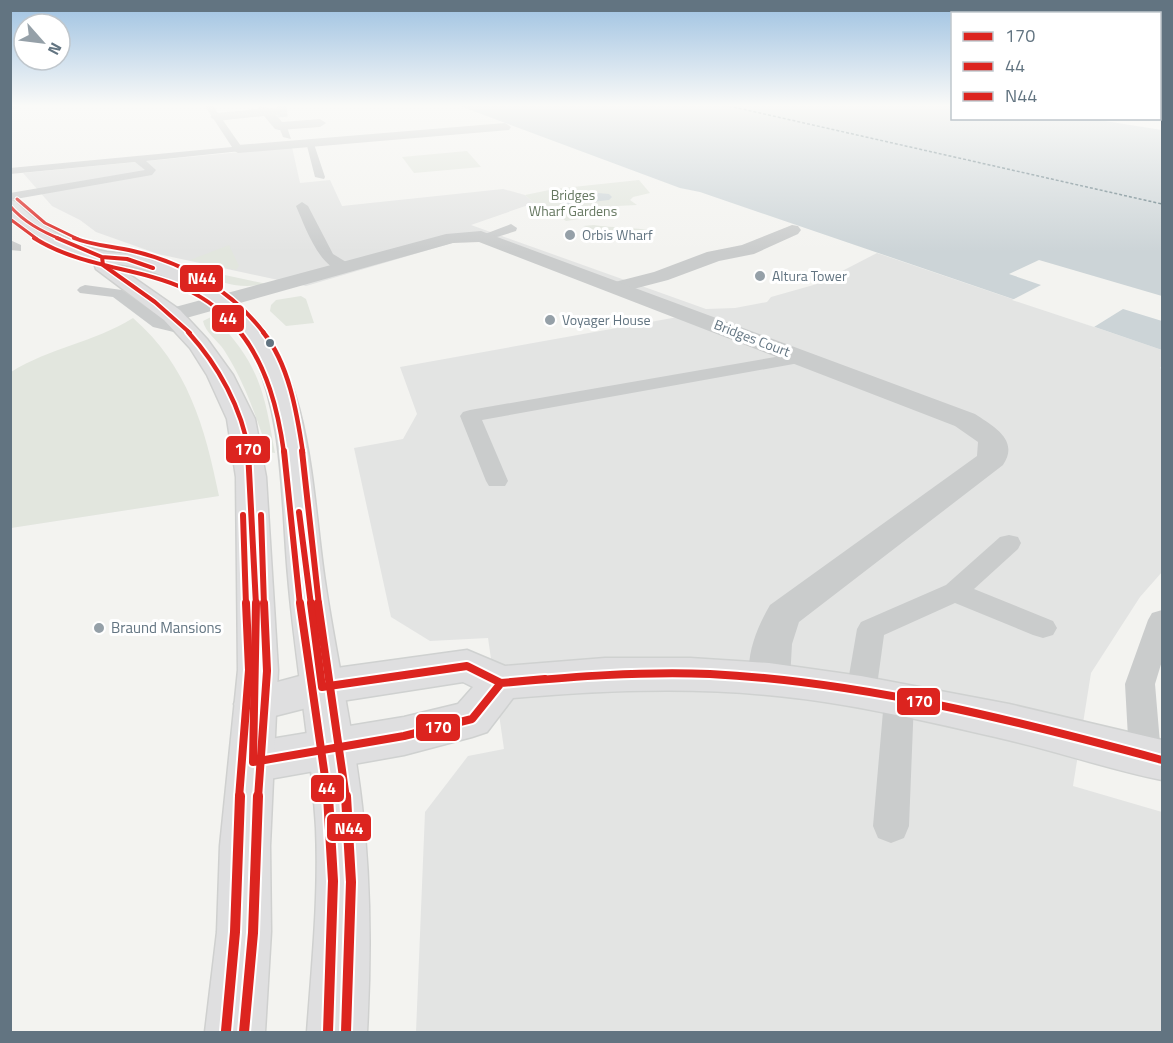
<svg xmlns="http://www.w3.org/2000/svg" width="1173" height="1043" font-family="'Titillium Web',sans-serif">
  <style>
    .built { fill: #e3e4e3 }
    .green { fill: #e2e6de }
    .water { fill: #ccd4d7 }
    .pier { fill: #f3f3f0 }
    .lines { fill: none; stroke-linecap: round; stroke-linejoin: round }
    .ferry { stroke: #5e777f; stroke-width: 1.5; stroke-dasharray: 3 2; stroke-linecap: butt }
    .minor-tunnel { stroke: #cfd3d4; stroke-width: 13; stroke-dasharray: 13 6; stroke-linecap: butt }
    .secondary-casing { stroke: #cfd1d0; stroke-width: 3 }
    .trunk-casing { stroke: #cfd0cf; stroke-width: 3 }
    .service { fill: #cacccc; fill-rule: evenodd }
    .pedestrian { fill: #cacccc; fill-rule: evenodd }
    .minor { fill: #cacccc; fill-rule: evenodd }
    .secondary { fill: #dfdfe0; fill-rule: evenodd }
    .trunk { fill: #dfdfe0; fill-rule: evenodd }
    .bus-1-far4-casing { stroke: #fff; stroke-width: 5 }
    .bus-1-far3-casing { stroke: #fff; stroke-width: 7 }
    .bus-1-far2-casing { stroke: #fff; stroke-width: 8 }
    .bus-1-far1-casing { stroke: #fff; stroke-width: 10 }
    .bus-1-casing { stroke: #fff; stroke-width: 12 }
    .bus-2-far5-casing { stroke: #fff; stroke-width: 5 }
    .bus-2-far4-casing { stroke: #fff; stroke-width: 7 }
    .bus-2-far3-casing { stroke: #fff; stroke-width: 8 }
    .bus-2-far2-casing { stroke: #fff; stroke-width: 10 }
    .bus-2-far1-casing { stroke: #fff; stroke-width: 12 }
    .bus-2-casing { stroke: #fff; stroke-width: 14 }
    .bus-3-far5-casing { stroke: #fff; stroke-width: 5 }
    .bus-3-far4-casing { stroke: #fff; stroke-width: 7 }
    .bus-3-far3-casing { stroke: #fff; stroke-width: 8 }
    .bus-3-far2-casing { stroke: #fff; stroke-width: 10 }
    .bus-3-far1-casing { stroke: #fff; stroke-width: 12 }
    .bus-3-casing { stroke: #fff; stroke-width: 14 }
    .bus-1-far4 { stroke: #dc241f; stroke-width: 3 }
    .bus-1-far3 { stroke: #dc241f; stroke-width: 4 }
    .bus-1-far2 { stroke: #dc241f; stroke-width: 4.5 }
    .bus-1-far1 { stroke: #dc241f; stroke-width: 6 }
    .bus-1 { stroke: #dc241f; stroke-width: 8 }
    .bus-2-far5 { stroke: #dc241f; stroke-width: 3 }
    .bus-2-far4 { stroke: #dc241f; stroke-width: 4 }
    .bus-2-far3 { stroke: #dc241f; stroke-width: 4.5 }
    .bus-2-far2 { stroke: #dc241f; stroke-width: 6 }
    .bus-2-far1 { stroke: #dc241f; stroke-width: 8 }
    .bus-2 { stroke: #dc241f; stroke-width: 10 }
    .bus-3-far5 { stroke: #dc241f; stroke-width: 3 }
    .bus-3-far4 { stroke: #dc241f; stroke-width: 4 }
    .bus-3-far3 { stroke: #dc241f; stroke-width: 4.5 }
    .bus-3-far2 { stroke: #dc241f; stroke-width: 6 }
    .bus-3-far1 { stroke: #dc241f; stroke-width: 8 }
    .bus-3 { stroke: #dc241f; stroke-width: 10 }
    .poi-dot { fill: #95a0a8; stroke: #fff; stroke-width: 2 }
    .bus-dot { fill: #627481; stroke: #fff; stroke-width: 2 }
    .labels { text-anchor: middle; stroke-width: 6; stroke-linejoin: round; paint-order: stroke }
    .far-park-label { font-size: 14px; fill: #667861; stroke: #fff }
    .far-poi-label { font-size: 14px; fill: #627481; stroke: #fff; text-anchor: start }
    .far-street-label { font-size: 14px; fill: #627481; stroke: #fff }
    .poi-label { font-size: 15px; fill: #627481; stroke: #fff; text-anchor: start }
    .line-badge { stroke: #fff; stroke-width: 2 }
    .badge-label { font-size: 16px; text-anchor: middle; font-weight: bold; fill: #fff }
  </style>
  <rect width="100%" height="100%" fill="#f3f3f0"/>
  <path class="built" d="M292,147l8,36 30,-3 12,26 161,-17 22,6 9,8 -63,22 235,84 29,-1 32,-6 4,-5 46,-13 60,-31 285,97v16l-2,2 2,1v203l-22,25 -49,76 -18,113 89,26v220h-746l9,-220 43,-56 36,-7 -16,-111 -58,3 -39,-24 -37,-169 49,-9 14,-25 -17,-47 278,-50 -196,-75 -23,-1 -153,45 -148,-32 -62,-22 -16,-12 -28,-14 -29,-33z"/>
  <path class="green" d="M467,151l14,16 -67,6 -12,-16z
    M639,180l11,13 -17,4 -3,3 7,5 -40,2 -8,6 4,4 -27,4 -21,-16 -11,-2 -9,-8 29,-6z
    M594,225c17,3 48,2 61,7l-31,7 -41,-13z
    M229,245l10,21 -3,4 -46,-10z
    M197,269l70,15c-28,5 -46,0 -70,-13z
    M301,296l5,3 8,24 -28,3 -16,-15 1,-6 5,-5z
    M213,316c46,48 51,73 62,137l-7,-1c-12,-36 -23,-69 -44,-102 -6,-9 -19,-18 -21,-29z
    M133,318c55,48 72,109 86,178l-208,32v-156c40,-25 82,-29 122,-54z"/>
  <path class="water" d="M460,106h492v12l140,1 70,11v220l-462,-158 -20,-4z
    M587,192l22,2 3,3 -3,3 -44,5 -11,-6 1,-3z"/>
  <path class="pier" d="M1039,260l123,36v25l-39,-12 -29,18 -82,-27 29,-15 -32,-11z"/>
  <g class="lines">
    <path class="ferry" d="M729,106l433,98"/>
    <path class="minor-tunnel" d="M277,111l10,-1"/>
    <g class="secondary-casing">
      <path id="secondary" d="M467,650l38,16 100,-8h85l79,5 92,13 148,28 153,36v40c-51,-10 -102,-28 -154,-40 -78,-18 -160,-38 -241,-45 -85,-8 -169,-4 -254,3l-26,34 -15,5 -68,18 -151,27 -16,-6 -7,-14 7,-14 16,-6 151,-25 54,-13 15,-17 -10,-5 -141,22 -67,17 -15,-5 -6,-12 6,-12 82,-22z"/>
    </g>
    <g class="trunk-casing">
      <path id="trunk" d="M10,200l6,2c22,24 58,44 91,50 10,1 20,1 30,4 40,11 81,27 111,56 66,64 64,191 78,276 11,73 28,145 36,218 9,75 9,152 5,226h-60c5,-68 12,-136 9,-204 -5,-84 -21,-167 -28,-252 -7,-76 -3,-161 -39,-231 -21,-41 -89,-79 -135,-81l66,46 27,29 26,36 22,44 11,58 12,193 -8,176 1,86 -6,100h-60l12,-100 3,-86 18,-176 -2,-193 -9,-58 -20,-44 -17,-27 -26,-28 -68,-51 -3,-9c-30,-10 -60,-22 -83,-44z"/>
    </g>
    <path class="service" d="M205,106h8l30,43 -2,2 -95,10 10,9 -4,5 -142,25v-7l135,-23 -10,-8 -125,12v-6l222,-21z
      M283,124l4,3 4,12 -8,-2 -4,-10z
      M306,142l8,2 11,33 -1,2 -9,-2z
      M302,202l6,4 25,48 18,11v6c-29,7 -46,-45 -55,-65z
      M511,224l6,4 -1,3 -32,10 -7,-4z
      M10,240l11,5v6l-11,-1z
      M85,285l37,5 42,30 28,6 2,4 -8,5 -33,-8 -40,-30 -33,-4 -3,-3 3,-3z
      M804,352l9,5 -3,4 -328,59 26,61 -3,5h-16l-3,-5 -26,-65 3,-4 7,-2z
      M1009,535l9,2 3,6 -3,6 -44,40 79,32 4,7 -4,7 -10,3 -10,-3 -78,-32 -71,32 -8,58 -4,9 -11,3 -11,-3 -4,-9 11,-64 4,-7 85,-37 54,-48z
      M1162,610v51l-7,23 6,71 -4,10 -12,4 -12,-4 -4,-10 -4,-71 23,-64 4,-7z
      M899,688l11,3 4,9 -5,126 -5,12 -13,5 -13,-5 -5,-12 11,-126 4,-9z"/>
    <path class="pedestrian" d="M792,225l6,1 3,4 -3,4 -44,20 -35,7 -51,19 -50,13 -7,-2 -3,-4 3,-4 43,-11 53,-20 35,-7z"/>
    <path class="minor" d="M10,106h13l-13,4z
      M257,106l24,3v4l-5,2 6,7 38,-3 6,4 -6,4 -41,3 -4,-1 -11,-13 -48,5 -6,-4 6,-4 43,-4z
      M505,123l6,4 -2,3 -271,23 -7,-4 7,-4z
      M481,231l494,183c18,12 45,26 28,51l-204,157 -7,22 -2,35 -6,11 -15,5 -15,-5c-13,-25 2,-61 16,-85l207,-149 1,-14 -23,-16 -476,-184 -26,1 -281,79 -8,-2 -3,-5 3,-5 282,-76z"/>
    <use href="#secondary" class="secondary"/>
    <use href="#trunk" class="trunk"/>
    <g class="bus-1-far4-casing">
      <path id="bus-1-far4" d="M10,206c14,16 31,25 50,33"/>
    </g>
    <g class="bus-1-far3-casing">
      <path id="bus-1-far3" d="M57,238l45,19 25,2 26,9
        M102,257l1,8 52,37 35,31"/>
    </g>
    <g class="bus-1-far2-casing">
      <path id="bus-1-far2" d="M188,332c30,33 54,76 61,121"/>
    </g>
    <g class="bus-1-far1-casing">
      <path id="bus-1-far1" d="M248,451l8,154
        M299,512l12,93"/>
    </g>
    <g class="bus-1-casing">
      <path id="bus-1" d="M256,603l-3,159 151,-26 68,-17 29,-36c70,-6 140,-12 209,-9 154,8 304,46 452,86
        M311,603l11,84 145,-21 34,17 44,-4"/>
    </g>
    <g class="bus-2-far5-casing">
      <path id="bus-2-far5" d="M10,219l27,20"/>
    </g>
    <g class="bus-2-far4-casing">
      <path id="bus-2-far4" d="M34,238c69,43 150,22 207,95"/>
    </g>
    <g class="bus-2-far3-casing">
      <path id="bus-2-far3" d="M240,332c27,34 38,78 44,121"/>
    </g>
    <g class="bus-2-far2-casing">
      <path id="bus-2-far2" d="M284,451l16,154
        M261,515l3,90"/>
    </g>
    <g class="bus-2-far1-casing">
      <path id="bus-2-far1" d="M300,603l28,195
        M258,798l9,-127 -3,-68"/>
    </g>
    <g class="bus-2-casing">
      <path id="bus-2" d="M244,1032l9,-99 5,-137
        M328,1032l5,-151 -5,-85"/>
    </g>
    <g class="bus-3-far5-casing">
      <path id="bus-3-far5" d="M17,199l28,24 33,16"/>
    </g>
    <g class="bus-3-far4-casing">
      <path id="bus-3-far4" d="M74,238c20,8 39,8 59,13 52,12 99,40 131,82"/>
    </g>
    <g class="bus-3-far3-casing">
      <path id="bus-3-far3" d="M263,332c26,32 34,81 40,121"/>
    </g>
    <g class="bus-3-far2-casing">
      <path id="bus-3-far2" d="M302,451l17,154
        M243,515l3,90"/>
    </g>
    <g class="bus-3-far1-casing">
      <path id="bus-3-far1" d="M318,603l28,195
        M239,798l10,-128 -3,-67"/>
    </g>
    <g class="bus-3-casing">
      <path id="bus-3" d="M226,1031l9,-99 5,-136
        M346,1032l5,-150 -5,-86"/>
    </g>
    <use href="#bus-1-far4" class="bus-1-far4"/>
    <use href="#bus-1-far3" class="bus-1-far3"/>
    <use href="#bus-1-far2" class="bus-1-far2"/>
    <use href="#bus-1-far1" class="bus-1-far1"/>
    <use href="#bus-1" class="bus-1"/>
    <use href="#bus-2-far5" class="bus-2-far5"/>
    <use href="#bus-2-far4" class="bus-2-far4"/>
    <use href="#bus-2-far3" class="bus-2-far3"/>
    <use href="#bus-2-far2" class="bus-2-far2"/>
    <use href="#bus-2-far1" class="bus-2-far1"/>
    <use href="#bus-2" class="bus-2"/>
    <use href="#bus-3-far5" class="bus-3-far5"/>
    <use href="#bus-3-far4" class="bus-3-far4"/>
    <use href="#bus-3-far3" class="bus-3-far3"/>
    <use href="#bus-3-far2" class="bus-3-far2"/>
    <use href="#bus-3-far1" class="bus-3-far1"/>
    <use href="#bus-3" class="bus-3"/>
  </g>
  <linearGradient id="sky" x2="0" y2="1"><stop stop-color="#9dc1e1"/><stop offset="0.42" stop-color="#fafaf8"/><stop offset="1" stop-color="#fafaf8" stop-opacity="0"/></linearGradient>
  <rect width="1173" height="252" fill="url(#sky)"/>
  <g class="poi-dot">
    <circle cx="570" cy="235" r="6"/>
    <circle cx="760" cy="276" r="6"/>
    <circle cx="550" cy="320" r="6"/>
    <circle cx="99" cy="628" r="6"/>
  </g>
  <circle class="bus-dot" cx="270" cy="343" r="5"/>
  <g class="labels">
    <g class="far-park-label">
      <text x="573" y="200">Bridges<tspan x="573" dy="16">Wharf Gardens</tspan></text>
    </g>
    <g class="far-poi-label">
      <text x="582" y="240">Orbis Wharf</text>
      <text x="772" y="281">Altura Tower</text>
      <text x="562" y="325">Voyager House</text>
    </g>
    <g class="far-street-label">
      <text transform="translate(752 338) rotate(21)" y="5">Bridges Court</text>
    </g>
    <g class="poi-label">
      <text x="111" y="633">Braund Mansions</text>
    </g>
  </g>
  <g class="line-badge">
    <rect x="179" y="264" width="45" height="29" rx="6" fill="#dc241f"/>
    <rect x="211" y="304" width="34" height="29" rx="6" fill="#dc241f"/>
    <rect x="225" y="435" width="46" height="29" rx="6" fill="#dc241f"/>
    <rect x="896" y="687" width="45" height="29" rx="6" fill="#dc241f"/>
    <rect x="415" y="713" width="46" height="29" rx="6" fill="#dc241f"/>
    <rect x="310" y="774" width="35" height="29" rx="6" fill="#dc241f"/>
    <rect x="326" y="813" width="46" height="29" rx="6" fill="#dc241f"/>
  </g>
  <g class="badge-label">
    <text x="202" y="284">N44</text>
    <text x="228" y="324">44</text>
    <text x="248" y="455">170</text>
    <text x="919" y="707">170</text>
    <text x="438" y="733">170</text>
    <text x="327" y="794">44</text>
    <text x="349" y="834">N44</text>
  </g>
  <rect width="1173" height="1043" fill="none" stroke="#627481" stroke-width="24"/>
  <rect x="951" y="12" width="210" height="108" fill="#ffffff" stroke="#c0c7cd" stroke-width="1.5"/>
  <rect x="963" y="32" width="30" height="9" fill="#dc241f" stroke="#c0c7cd" stroke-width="1.5"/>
  <text x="1005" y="42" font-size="18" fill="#627481">170</text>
  <rect x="963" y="62" width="30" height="9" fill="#dc241f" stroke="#c0c7cd" stroke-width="1.5"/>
  <text x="1005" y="72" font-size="18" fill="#627481">44</text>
  <rect x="963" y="92" width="30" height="9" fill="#dc241f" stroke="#c0c7cd" stroke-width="1.5"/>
  <text x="1005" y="102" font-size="18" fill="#627481">N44</text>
  <g transform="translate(42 42) rotate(118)"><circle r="28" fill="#ffffff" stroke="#c0c7cd" stroke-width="1.5"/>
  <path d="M0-4.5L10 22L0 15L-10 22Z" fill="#95a0a8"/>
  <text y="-9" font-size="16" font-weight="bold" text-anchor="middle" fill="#627481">N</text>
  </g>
</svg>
